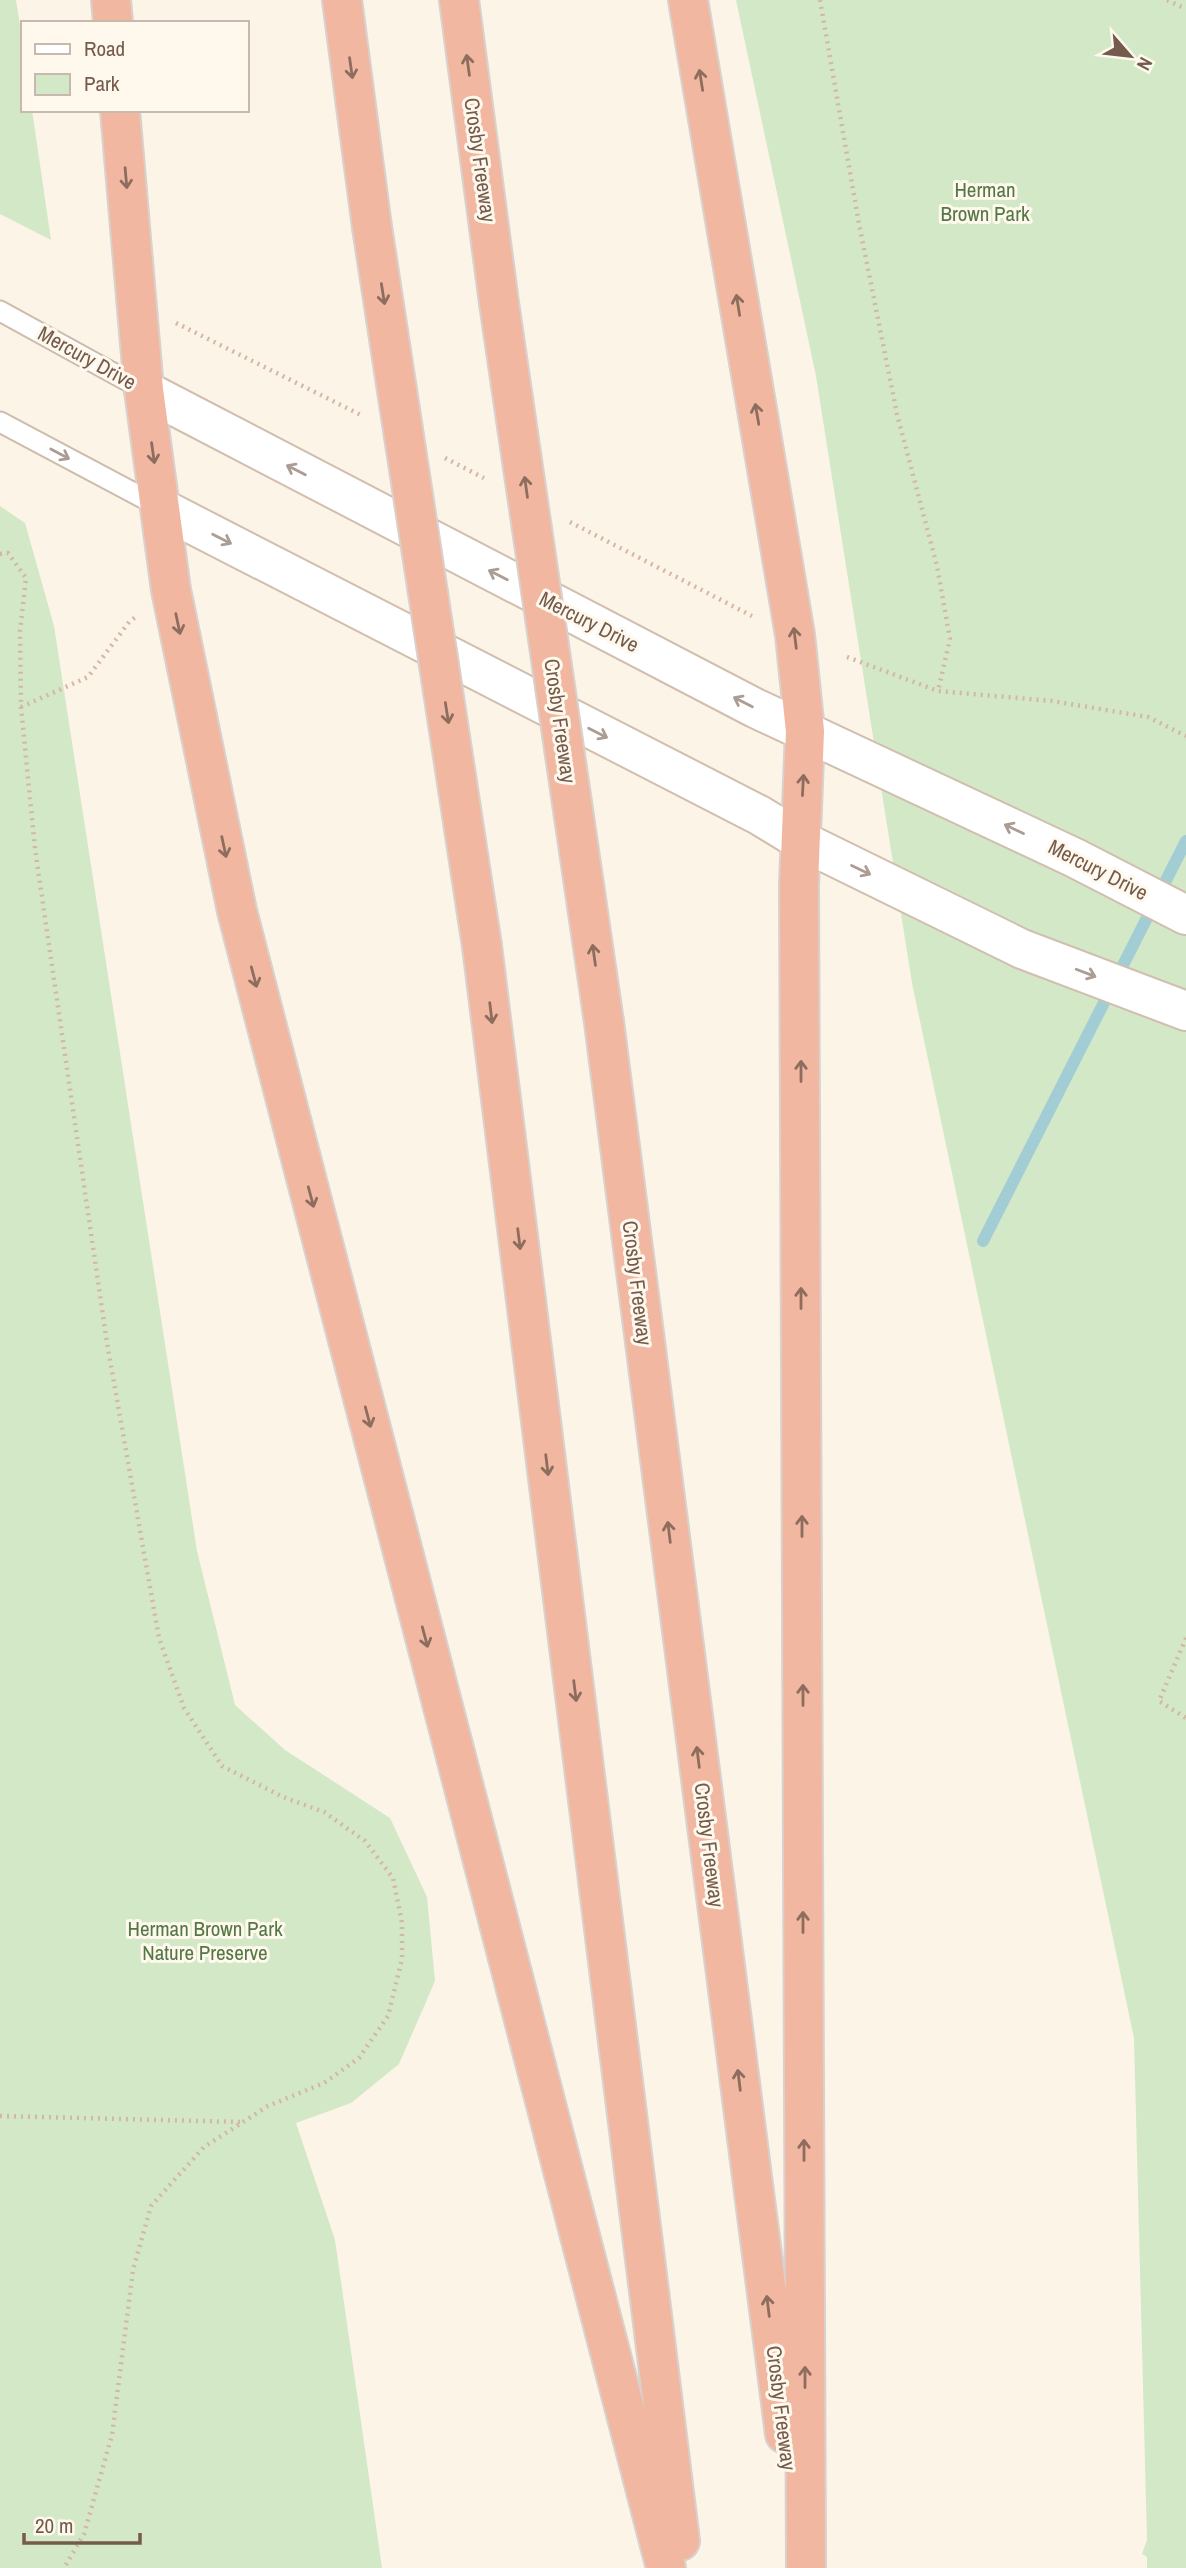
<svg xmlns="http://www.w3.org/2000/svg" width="1186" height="2568" font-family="'Archivo Narrow',sans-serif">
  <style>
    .green { fill: #d3e8c6 }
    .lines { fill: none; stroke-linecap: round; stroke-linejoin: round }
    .stream { stroke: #a3cdd5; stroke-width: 12 }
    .lane-casing { stroke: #cdbcad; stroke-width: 23 }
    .secondary-casing { stroke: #d1beae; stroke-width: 42 }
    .highway-casing { stroke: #d8d1cd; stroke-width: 42 }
    .path { stroke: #d4b7a3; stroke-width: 4.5; stroke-dasharray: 2 5; stroke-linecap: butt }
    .lane { stroke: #fff; stroke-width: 19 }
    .secondary { stroke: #fff; stroke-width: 38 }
    .highway { stroke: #f2b7a1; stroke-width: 38 }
    .highway-bridge-casing { stroke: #d8d1cd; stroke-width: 42; stroke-linecap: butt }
    .highway-bridge { stroke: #f2b7a1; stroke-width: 38 }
    .oneway { stroke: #8d6d5d }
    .oneway2 { stroke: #ac9d94 }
    .labels { text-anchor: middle; stroke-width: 6; stroke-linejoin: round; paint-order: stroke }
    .street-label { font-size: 21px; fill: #745b4c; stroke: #fef8ed }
    .park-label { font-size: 21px; fill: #547845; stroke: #fef8ed }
  </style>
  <rect width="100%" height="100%" fill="#fbf4e7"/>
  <path class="green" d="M0,0h16l7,44v66h9l19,130 -51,-26z
    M736,0h450v2568h-39v-11l-5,-3 5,-14 -13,-502 -222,-1055 -96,-607z
    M0,506l25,17 29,103 143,925 38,154 50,45 105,68 37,79 8,84 -36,83 -48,39 -55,20 39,117 47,328h-382z"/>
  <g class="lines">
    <path class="stream" d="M983,1241l203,-400"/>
    <g class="lane-casing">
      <path id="lane" d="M0,311l144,79
        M0,422l160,85"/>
    </g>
    <g class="secondary-casing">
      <path id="secondary" d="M144,390l611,318 320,150 111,57
        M161,508l598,307 41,25 222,109 164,62"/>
    </g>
    <g class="highway-casing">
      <path id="highway" d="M111,0l2,23
        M342,0l30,227
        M459,0l40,303
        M688,0l107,635 10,96 -6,154 7,1683
        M120,110l24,280 27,200 66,321 429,1657
        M482,946l198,1595
        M604,1022l181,1412"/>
    </g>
    <path class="path" d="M820,0l39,224 38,190 40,152 13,73 -12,52
      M1167,0l19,9
      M176,323l187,93
      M445,458l39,20
      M570,522l182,94
      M0,554l8,-1 18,25 -6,53 1,76 14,142 72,494 52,295 25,70 38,58 61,31 41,15 41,29 28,37 9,45v36l-14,57 -29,42 -35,25 -56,23 -64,41 -53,59 -18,64 -21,165 -28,99 -20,34
      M847,657l91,34 114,10 96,16 38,19
      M21,707l67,-30 41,-55 8,-6
      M1186,1638l-27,63 27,17
      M0,2116l241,6"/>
    <use href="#lane" class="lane"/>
    <use href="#secondary" class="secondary"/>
    <use href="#highway" class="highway"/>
    <g class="highway-bridge-casing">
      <path id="highway-bridge" d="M372,227l110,719
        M499,303l105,719"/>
    </g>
    <use href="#highway-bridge" class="highway-bridge"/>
  </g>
  <defs><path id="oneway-shaft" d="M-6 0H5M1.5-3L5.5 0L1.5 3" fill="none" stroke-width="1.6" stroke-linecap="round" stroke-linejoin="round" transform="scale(1.75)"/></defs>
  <g class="oneway">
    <use href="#oneway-shaft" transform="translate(468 65) rotate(-98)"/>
    <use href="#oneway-shaft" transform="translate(351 68) rotate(82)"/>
    <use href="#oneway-shaft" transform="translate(701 80) rotate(-99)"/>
    <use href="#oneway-shaft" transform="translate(126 178) rotate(85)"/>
    <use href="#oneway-shaft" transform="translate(383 294) rotate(81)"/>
    <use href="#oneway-shaft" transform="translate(738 305) rotate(-99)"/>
    <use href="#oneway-shaft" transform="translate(757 414) rotate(-100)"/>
    <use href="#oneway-shaft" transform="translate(153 453) rotate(82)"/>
    <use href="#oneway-shaft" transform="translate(526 487) rotate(-98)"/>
    <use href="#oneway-shaft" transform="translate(178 624) rotate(78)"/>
    <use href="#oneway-shaft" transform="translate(795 638) rotate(-97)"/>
    <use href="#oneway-shaft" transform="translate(447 713) rotate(81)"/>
    <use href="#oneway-shaft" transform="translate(803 785) rotate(-87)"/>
    <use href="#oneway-shaft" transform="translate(224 847) rotate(78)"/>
    <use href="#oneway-shaft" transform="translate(594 955) rotate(-98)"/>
    <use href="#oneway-shaft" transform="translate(254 977) rotate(75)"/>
    <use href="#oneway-shaft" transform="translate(491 1013) rotate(83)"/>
    <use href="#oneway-shaft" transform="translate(801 1071) rotate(-90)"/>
    <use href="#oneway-shaft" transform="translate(311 1197) rotate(75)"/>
    <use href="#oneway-shaft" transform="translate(519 1239) rotate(83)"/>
    <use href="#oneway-shaft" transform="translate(801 1298) rotate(-90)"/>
    <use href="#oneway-shaft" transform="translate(368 1417) rotate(75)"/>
    <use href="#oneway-shaft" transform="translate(547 1465) rotate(83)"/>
    <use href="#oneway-shaft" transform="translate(802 1526) rotate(-90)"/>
    <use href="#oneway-shaft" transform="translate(669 1532) rotate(-97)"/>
    <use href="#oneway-shaft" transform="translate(425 1637) rotate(75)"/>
    <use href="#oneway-shaft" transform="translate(575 1691) rotate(83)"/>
    <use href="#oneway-shaft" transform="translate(803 1695) rotate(-90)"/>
    <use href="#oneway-shaft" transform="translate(698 1757) rotate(-97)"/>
    <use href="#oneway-shaft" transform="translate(803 1922) rotate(-90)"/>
    <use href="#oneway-shaft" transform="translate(739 2080) rotate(-97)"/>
    <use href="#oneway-shaft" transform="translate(804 2150) rotate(-90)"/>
    <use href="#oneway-shaft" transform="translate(768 2306) rotate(-97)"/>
    <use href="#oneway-shaft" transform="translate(805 2377) rotate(-90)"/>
  </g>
  <g class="oneway2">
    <use href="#oneway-shaft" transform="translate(60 454) rotate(28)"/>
    <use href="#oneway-shaft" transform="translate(296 470) rotate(-153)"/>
    <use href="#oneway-shaft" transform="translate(222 539) rotate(27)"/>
    <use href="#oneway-shaft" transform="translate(498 575) rotate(-153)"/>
    <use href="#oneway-shaft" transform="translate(743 702) rotate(-153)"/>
    <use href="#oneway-shaft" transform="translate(598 733) rotate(27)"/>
    <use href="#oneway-shaft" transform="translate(1014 829) rotate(-154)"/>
    <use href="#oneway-shaft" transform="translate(861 870) rotate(26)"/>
    <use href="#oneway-shaft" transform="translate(1086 973) rotate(21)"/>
  </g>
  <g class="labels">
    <g class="street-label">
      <text transform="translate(480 160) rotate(82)" y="7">Crosby Freeway</text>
      <text transform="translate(87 358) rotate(29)" y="7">Mercury Drive</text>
      <text transform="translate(589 622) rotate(27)" y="7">Mercury Drive</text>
      <text transform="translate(560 721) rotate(82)" y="7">Crosby Freeway</text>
      <text transform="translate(1098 870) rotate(27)" y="7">Mercury Drive</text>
      <text transform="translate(637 1283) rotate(83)" y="7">Crosby Freeway</text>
      <text transform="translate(709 1845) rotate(83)" y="7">Crosby Freeway</text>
      <text transform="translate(781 2408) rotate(83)" y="7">Crosby Freeway</text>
    </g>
    <g class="park-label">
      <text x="985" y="197">Herman<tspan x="985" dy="24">Brown Park</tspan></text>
      <text x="205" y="1936">Herman Brown Park<tspan x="205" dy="24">Nature Preserve</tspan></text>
    </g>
  </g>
  <rect x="21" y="21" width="228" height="91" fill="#fef8ed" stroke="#c7b9ad" stroke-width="2"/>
  <rect x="35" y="44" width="35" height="10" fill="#ffffff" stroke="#c7b9ad" stroke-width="2"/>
  <text x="84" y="56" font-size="21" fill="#745b4c">Road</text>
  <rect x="35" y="74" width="35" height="21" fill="#d3e8c6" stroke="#c7b9ad" stroke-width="2"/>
  <text x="84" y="91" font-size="21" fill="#745b4c">Park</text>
  <g transform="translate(1130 56) rotate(118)" stroke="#fef8ed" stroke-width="5" paint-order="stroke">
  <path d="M0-5L12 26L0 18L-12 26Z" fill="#745b4c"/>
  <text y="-10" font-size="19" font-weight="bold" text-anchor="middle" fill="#745b4c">N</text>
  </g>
  <path d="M24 2533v10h116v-10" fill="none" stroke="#745b4c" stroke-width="3.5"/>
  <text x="35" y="2533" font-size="21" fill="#745b4c" stroke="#fef8ed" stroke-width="5" paint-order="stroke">20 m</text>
</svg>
